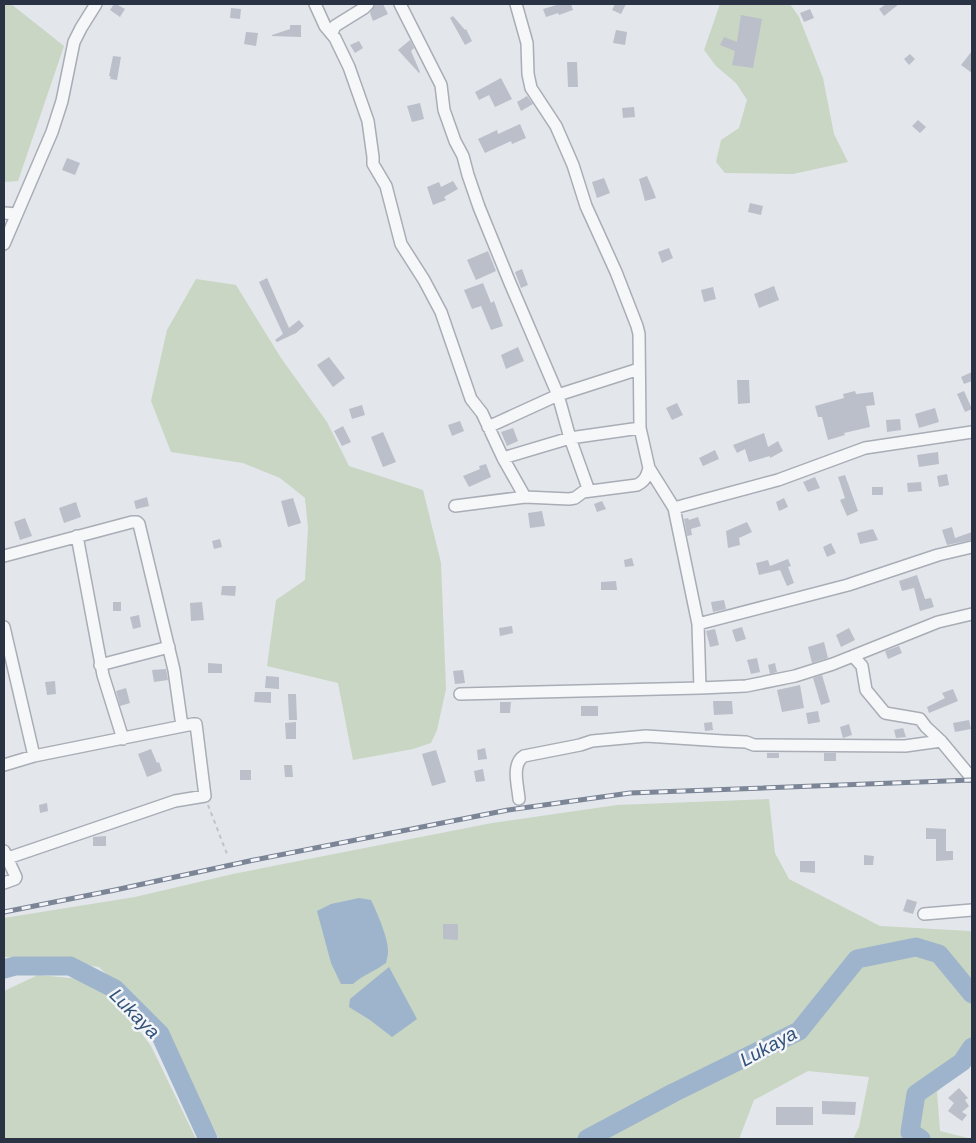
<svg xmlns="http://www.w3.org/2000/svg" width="976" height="1143" font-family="Helvetica,sans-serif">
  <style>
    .green { fill: #c8d6c3 }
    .water { fill: #9db4cc }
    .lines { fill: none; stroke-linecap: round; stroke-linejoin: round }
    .river { stroke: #9db4cc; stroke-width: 19 }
    .building { fill: #babfc9 }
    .minor-casing { stroke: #a8adb6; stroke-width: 14 }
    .path { stroke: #c1c4ca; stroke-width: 2; stroke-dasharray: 4 4; stroke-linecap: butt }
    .minor { stroke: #f6f7f9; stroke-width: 11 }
    .rail-casing { stroke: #7b8596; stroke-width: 5 }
    .rail { stroke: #f3f5f8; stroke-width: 3; stroke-dasharray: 9; stroke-linecap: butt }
    .labels { text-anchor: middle; stroke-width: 5; stroke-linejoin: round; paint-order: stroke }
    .water-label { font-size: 19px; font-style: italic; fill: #32527a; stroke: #f3f5f8 }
  </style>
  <rect width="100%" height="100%" fill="#e3e6eb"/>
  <path class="green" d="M4,4h7l53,42 -46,135 -14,1z
    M720,4h70l9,13 24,61 11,56 14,28 -55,12 -68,-1 -9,-11 5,-22 18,-12 8,-28 -11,-17 -20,-17 -12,-16z
    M196,279l40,6 45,73 46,64 22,44 74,24 18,73 5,126 -9,41 -6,13 -18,6 -60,11 -15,-77 -71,-17 9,-66 29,-20 3,-52 -3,-30 -25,-20 -37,-15 -72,-11 -20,-51 16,-71z
    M769,799l6,54 14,26 91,47 90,5 2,3v123l-35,35 3,39 32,8h-119l6,-12 10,-50 -61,-6 -54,29 -15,39h-520l-53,-105 -67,-67 -72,-10h-23v-39l131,-21 98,-23 259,-51 125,-18z
    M38,975l43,4 28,11 42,56 45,93h-192v-148z"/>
  <path class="water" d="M359,898l12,2c6,13 17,37 17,51 0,4 -1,8 -2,12 -11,8 -23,12 -33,21h-12l-10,-21 -14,-52 14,-7z
    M389,967l28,52 -25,18 -22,-17 -21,-13 1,-8z"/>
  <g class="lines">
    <path class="river" d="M4,969l11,-3h55l45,23 45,45 48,105
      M587,1139l86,-46 126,-62 58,-72 59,-12 23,7 33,40
      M921,1139l-11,-7 6,-38 46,-32 10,-15"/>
  </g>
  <path class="building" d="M114,4h2l9,5 -5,8 -10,-7z
    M378,4h5l5,10 -15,7 -3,-8 5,-8z
    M560,4h11l2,6 -14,5 -1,-2 -12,4 -3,-8z
    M615,4h11l-5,10 -9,-4z
    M886,4h13l-15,12 -5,-7z
    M231,8l10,1 -1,10 -10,-1z
    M810,9l4,9 -10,4 -4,-9z
    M741,15l21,4 -9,49 -21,-3 3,-14 -15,-6 4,-8 13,5z
    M453,16l12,14 1,-1 6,12 -7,4 -15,-27z
    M290,25h11v12l-29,-1v-1l18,-6z
    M616,30l11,2 -2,13 -12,-2z
    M246,32l12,1 -2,13 -12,-2z
    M410,40l4,8 -3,3 9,21 -1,1 -21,-23z
    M359,41l4,7 -8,5 -5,-8z
    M972,51v22l-11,-8z
    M910,54l5,5 -6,6 -5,-6z
    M113,56l8,1 -4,23 -7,-1 1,-2 -2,-1z
    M567,62h10l1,25h-10z
    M501,78l11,21 -17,8 -6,-12 -10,5 -4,-8z
    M527,96l6,8 -12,7 -4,-9z
    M420,103l4,16 -12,3 -5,-16z
    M634,107l1,10 -12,1 -1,-10z
    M918,120l8,7 -6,6 -8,-7z
    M520,124l6,14 -14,6 -1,-3 -26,12 -7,-14 19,-9 1,4z
    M67,158l13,5 -5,12 -13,-5z
    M647,176l6,14 3,8 -11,3 -6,-22z
    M604,178l6,15 -13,5 -5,-16z
    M453,181l5,8 -14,8 2,3 -13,5 -6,-18 12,-5 2,5z
    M750,203l13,3 -2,9 -13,-3z
    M669,248l4,10 -11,5 -4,-11z
    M488,251l8,20 -20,9 -9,-20z
    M522,269l6,16 -7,3 -6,-16z
    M267,278l22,50 10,-8 5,6 -8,7 -19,9 -2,-2 8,-6 -24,-52z
    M483,283l8,20 3,-2 9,25 -12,4 -10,-24 -9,3 -8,-19z
    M774,286l5,14 -20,8 -5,-14z
    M713,287l3,12 -12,3 -3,-12z
    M518,347l6,14 -18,8 -5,-14z
    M329,357l16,21 -12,9 -16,-22z
    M972,372v9l-8,3 -3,-7z
    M737,380h12l1,23 -12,1z
    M855,391l1,3 17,-2 2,13 -9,1 4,21 -26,6 1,2 -17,5 -6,-23h-4l-3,-11 29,-8 -1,-4z
    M964,391l8,18 -7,3 -8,-18z
    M677,403l6,12 -11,5 -6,-12z
    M362,405l3,10 -13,4 -3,-10z
    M935,408l4,14 -20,6 -4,-14z
    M900,419l1,11 -14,2 -1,-12z
    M460,421l4,10 -12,5 -4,-11z
    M343,426l8,16 -9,4 -8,-15z
    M513,428l5,13 -11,5 -6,-14z
    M383,432l13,30 -13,5 -12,-30z
    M764,433l4,14 10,-6 5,10 -13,7v-2l-21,6 -4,-13 -8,4 -4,-8z
    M715,450l4,9 -16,7 -4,-8z
    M938,452l1,12 -20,3 -2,-12z
    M486,464l5,13 -22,10 -6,-11 17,-7 -1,-3z
    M947,474l2,11 -10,2 -2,-11z
    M845,475l13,36 -11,5 -7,-16 5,-2 -7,-21z
    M815,477l5,11 -12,4 -5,-10z
    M921,482l1,9 -14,1 -1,-9z
    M872,487h11v8h-11z
    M147,497l2,9 -13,3 -2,-8z
    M293,498l8,25 -13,4 -7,-26z
    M784,498l4,9 -9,4 -3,-9z
    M602,501l4,8 -9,3 -3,-8z
    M76,502l5,15 -17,6 -5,-15z
    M542,511l3,15 -15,2 -2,-15z
    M698,517l3,9 -10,3 1,6 -5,1 -3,-17 4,-1 1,2z
    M25,518l7,18 -12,4 -6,-18z
    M747,522l5,10 -13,6 1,7 -12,3 -2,-17z
    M952,527l3,11 17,-6v8l-25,5 -5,-15z
    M873,529l5,11 -18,4 -3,-11z
    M220,539l2,8 -8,2 -2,-8z
    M831,543l5,10 -9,4 -4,-10z
    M632,558l2,8 -9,1 -1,-7z
    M788,559l3,7 -3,1 6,16 -7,3 -7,-16 -21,5 -3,-12 12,-3 2,6z
    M917,575l8,24 6,-1 3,9 -14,4 -6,-23 -12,3 -3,-10z
    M616,581l1,9h-16v-8z
    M222,586h14l-1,10 -14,-1z
    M724,600l2,9 -13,3 -2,-10z
    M113,602h8v9h-8z
    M202,602l2,18 -13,1 -1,-18z
    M139,615l2,12 -8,2 -3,-12z
    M512,626l1,7 -13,3 -1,-8z
    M742,627l4,12 -10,3 -4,-12z
    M849,628l6,12 -14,7 -5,-12z
    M715,629l4,16 -9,2 -4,-16z
    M824,642l4,16 -16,5 -4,-16z
    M899,646l3,7 -14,6 -3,-8z
    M757,658l3,14 -9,2 -4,-14z
    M208,663l14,1v9h-14z
    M775,663l2,9 -7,2 -2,-9z
    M166,669l2,11 -14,2 -2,-12z
    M463,670l2,13 -10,1 -2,-13z
    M822,675l8,27 -9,3 -8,-27z
    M266,676l13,1v12l-14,-1z
    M55,681l1,13 -9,1 -2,-13z
    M800,685l4,23 -22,4 -5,-22z
    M126,688l4,15 -10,3 -4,-15z
    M953,689l5,12 -29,12 -2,-6 18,-9 -3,-5z
    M255,692h16v11l-17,-1z
    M288,694h8l1,26h-8z
    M713,701h19l1,13 -19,1z
    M500,702h11l-1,11h-10z
    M581,706h17v10h-17z
    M818,711l2,11 -12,2 -2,-11z
    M969,720l2,9 -16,3 -2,-9z
    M296,722v17h-10l-1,-16z
    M712,722l1,8 -8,1 -1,-8z
    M849,724l3,11 -9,3 -3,-11z
    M903,728l3,9 -10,1 -2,-8z
    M485,748l2,11 -9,1 -1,-10z
    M151,749l6,14 2,-1 3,9 -15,6 -9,-23z
    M436,750l10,32 -14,4 -10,-32z
    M767,753h12v5h-12z
    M824,753h12v8h-12z
    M284,765h8l1,12h-8z
    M483,769l2,12 -9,1 -2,-11z
    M240,770h11v10h-11z
    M47,803l1,8 -8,2 -1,-8z
    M926,828l20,1v22h7v9l-17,1v-22h-10z
    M106,836v10h-13v-9z
    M864,855l10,1 -1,9h-9z
    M800,861h15v12l-15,-1z
    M907,899l10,3 -4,12 -10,-3z
    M443,924h15v16l-15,-1z
    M959,1088l9,10 -3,2 4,6 -7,6 5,3 -5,6 -14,-10 6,-8 -6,-5z
    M822,1101l34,1 -1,13 -33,-1z
    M776,1107h37v18h-37z"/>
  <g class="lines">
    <g class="minor-casing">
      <path id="minor" d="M315,4l10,22 10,12 14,29 19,54 5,36v7l13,22 15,58 23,36 17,32 30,87 11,14 21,45 22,39
        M400,4l41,81 3,25 11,31 8,15 5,19 11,32 31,76 48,112 12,43 19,53
        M516,4l11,39 1,31 3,14 25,38 17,39 13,41 30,66 21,54 2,8 1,94 9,40 25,40 24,116 2,64
        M332,33l3,-7 29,-18 4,-4
        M4,213l13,1
        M4,244l48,-112 10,-31 12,-59 7,-14 15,-24
        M488,427l70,-32 81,-26
        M503,458l67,-20 70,-10
        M455,506l70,-9 44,2 6,-1 8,-6 54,-7c8,-4 10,-9 12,-17
        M674,508l104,-28 87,-32 107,-16
        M77,536l26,139 20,64
        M4,556l128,-34h5l2,2 35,146 8,56
        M698,624l150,-39 90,-30 34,-8
        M4,627l30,129
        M853,656l9,10 4,24 19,23 35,6 6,8 15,14 29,35h2
        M100,665l69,-18
        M460,694l240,-6 46,-2 49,-10 38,-12 105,-42 34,-8
        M4,765l30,-9 159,-32h3l9,72 -30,5 -167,57
        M519,799c-1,-13 -8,-35 5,-43l56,-11 12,-4 54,-5 77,5 23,1 8,3 151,1 36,-5
        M4,851l12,26 -1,2 -11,4
        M924,914l48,-4"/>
    </g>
    <path class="path" d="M208,805l19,49"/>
    <use href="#minor" class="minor"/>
    <g class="rail-casing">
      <path id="rail" d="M4,912l111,-22 139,-30 254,-50 122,-17 342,-13"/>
    </g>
    <use href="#rail" class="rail"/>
  </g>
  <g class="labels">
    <g class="water-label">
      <text transform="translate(135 1013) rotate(45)" y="7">Lukaya</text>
      <text transform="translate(768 1046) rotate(-29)" y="7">Lukaya</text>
    </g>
  </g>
  <rect width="976" height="1143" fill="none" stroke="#2a3344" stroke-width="10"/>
</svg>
